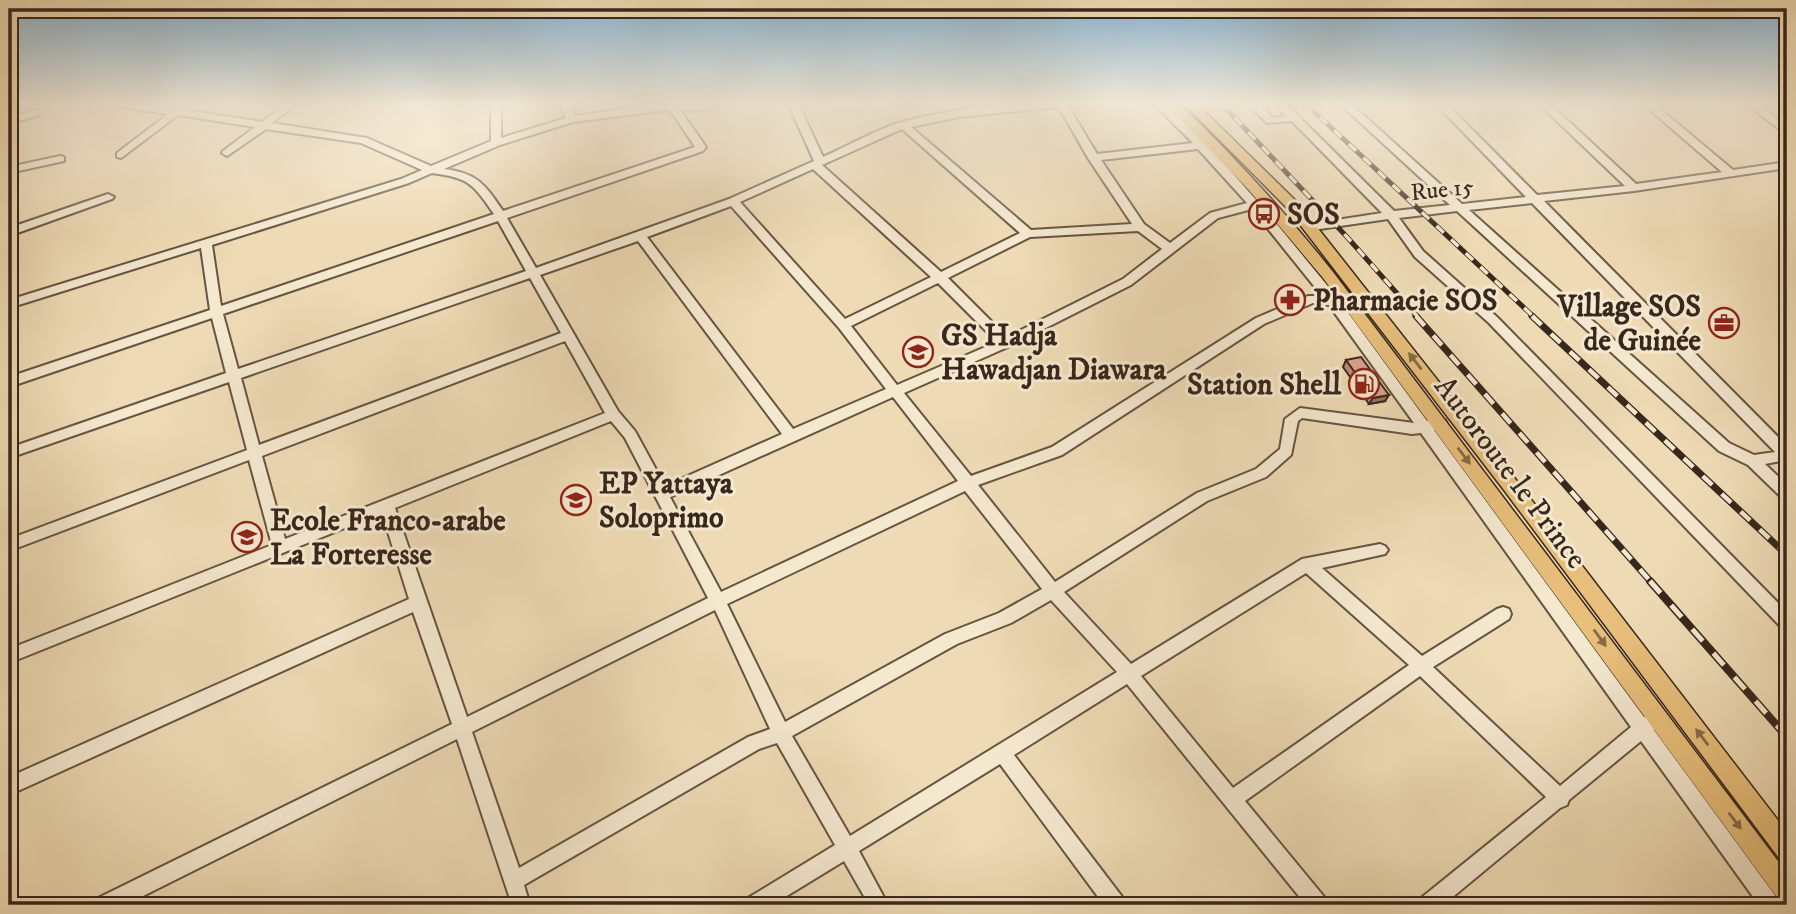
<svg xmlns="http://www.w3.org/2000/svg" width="1796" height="914" font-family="'IM FELL DW Pica',serif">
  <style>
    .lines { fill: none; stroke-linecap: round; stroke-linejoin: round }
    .minor-casing { stroke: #665442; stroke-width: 4 }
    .major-casing { stroke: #38271c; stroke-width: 3 }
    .minor { fill: #f4e8cf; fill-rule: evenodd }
    .major { fill: #e7be7a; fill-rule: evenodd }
    .rail-far2-casing { stroke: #38271c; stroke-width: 5 }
    .rail-far1-casing { stroke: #38271c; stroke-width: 7 }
    .rail-casing { stroke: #38271c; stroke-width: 8 }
    .rail-far2 { stroke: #f4e8cf; stroke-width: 3.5; stroke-dasharray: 10; stroke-linecap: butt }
    .rail-far1 { stroke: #f4e8cf; stroke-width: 4.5; stroke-dasharray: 13; stroke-linecap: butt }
    .rail { stroke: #f4e8cf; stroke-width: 5; stroke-dasharray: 16; stroke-linecap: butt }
    .wall { fill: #bf8d7c; stroke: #38271c; stroke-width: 2 }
    .shaded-wall { fill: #9b7365; stroke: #38271c; stroke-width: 2 }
    .building { fill: #dea490; stroke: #38271c; stroke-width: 2 }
    .oneway { fill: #876b46 }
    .labels { text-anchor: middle; stroke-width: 6; stroke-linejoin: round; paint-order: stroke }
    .far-street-label { font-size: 24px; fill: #38271c; stroke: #f4e8cf }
    .poi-label { font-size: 30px; font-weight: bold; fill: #38271c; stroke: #f4e8cf; text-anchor: start }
    .street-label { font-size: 30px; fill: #38271c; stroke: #f4e8cf }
  </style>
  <rect width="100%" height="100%" fill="#eedbb5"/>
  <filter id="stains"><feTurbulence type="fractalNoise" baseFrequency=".00286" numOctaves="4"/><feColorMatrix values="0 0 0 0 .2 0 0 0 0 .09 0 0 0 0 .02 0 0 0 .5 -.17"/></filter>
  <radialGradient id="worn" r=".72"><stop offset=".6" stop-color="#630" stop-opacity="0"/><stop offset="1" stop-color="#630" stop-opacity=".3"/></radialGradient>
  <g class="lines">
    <g class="minor-casing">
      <path id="minor" d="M110,103h27l37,6 7,-6h12l-8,7 77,12 24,-19h12l-26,20 95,15 64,28 60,-25v-38h10v35l65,-20 -7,-15h10l6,13 91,-13h57l-23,8 -20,-1 26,37 -3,4 -196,67 29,50 193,-69 85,-38 -26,-58h10l25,54c25,-11 52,-27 79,-35 54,-15 114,-19 171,-19l-5,3 29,48 96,-11 -40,-40h11l42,40 51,58h9v4l-4,1 74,90 13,-2 2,3 -10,6 86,118 18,-1 2,4 -2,4 -11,2 210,287 7,-3 6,2 3,6 -6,8 123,168 2,7h-20l-118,-164 -72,59 -2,5 -7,3 -117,97h-24l2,-7 125,-101 -126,-121 -175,125 80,97 2,7h-21l-179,-221 -113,71 109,143 2,7h-21l-104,-141 -141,87 29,54h-19l-25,-44 -72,44h-26l2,-7 87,-53 -58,-102 -18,6 -235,136 6,20h-18l-55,-166 -332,166h-29l2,-7 354,-174 -39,-112 -404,183v-18l400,-178 -27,-86 -373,150v-14l263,-104 -23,-85 -240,91v-12l238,-89 -18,-68 -220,76v-10l217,-75 -14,-55 -203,69v-10l201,-67 -9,-62 -192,60v-8l392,-121 21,-9 -61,-27 -95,-14 -39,27 -5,-3 1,-2 32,-24 -77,-12 -57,43 -4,-1v-4l51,-39 -53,-8zM1059,107l29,51 44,66 -101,6 -120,-103 48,-10zM668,110l7,7 20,30 -192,64c-18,-26 -25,-38 -59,-42l56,-24 73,-23zM902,129l118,104 -79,39 -119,-107zM1198,149l49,54 -37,10 -40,30 -26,-19 -43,-64zM813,169l118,108 -86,42 -105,-117zM432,173c38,5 41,11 62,41l-273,92 -9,-61 197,-62zM731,206l108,122 47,61 -93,40 -146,-192zM1252,209l70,87h-14l-52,22 -204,129 -81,29 -67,-83 106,-47 121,-61 87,-67zM498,221l28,50 -288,98 -15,-55zM1138,231l24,18 -39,30 -116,58 -59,-59 82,-41zM638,241l144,193 -117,52 -30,-55 -17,-20 -78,-136zM530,278l31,55 -302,112 -18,-67zM938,283l59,59 -100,43 -46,-59zM1313,303l16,2 85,118 -114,-15 -15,11 -5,30 -24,20 -59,24 -142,89 -77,-97 84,-30 202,-131zM565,341l40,72 -320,126 -23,-83zM893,397l65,84 -237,111 -51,-95zM1302,418l110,16 9,-1 210,294 -71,59 -127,-119 76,-48 2,-5 -2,-5 -6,-2 -6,2 -75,47 -100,-88 63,-14 3,-4 -3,-4 -5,-2 -78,15 -171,105 -67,-72 143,-91 59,-24 25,-22 7,-34zM611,421l14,17 83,160 -241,119 -72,-209zM965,491l77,98 -43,24 -54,21 -160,88 -58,-118zM1306,573l103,92 -176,123 -92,-112zM1051,600l66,72 -267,164 -58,-100 165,-92 54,-21zM715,610l55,119 -22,8 -229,131 -47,-136z
        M1247,103h11l15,15 13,-2 -12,-13h11l109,108 56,-6 -111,-102h11l112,101 64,-7 -91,-94h11l91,92 88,-9 -87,-83h11l87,81 86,-12 -80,-69h11l80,67 54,-8v6l-153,23 -90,10 243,245v14l-22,4 22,21v15l-5,-2 -34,-33 -29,-14 -262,-240 -58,7 24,33 74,66 290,295v17l-6,-2 -292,-304 -74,-66 -27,-38 -82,12 -2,-3 6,-4 72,-11 -90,-92 -25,2zM1532,203l243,249 -21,3 -25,-12 -260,-233z
        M1745,103h12l30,24v8z
        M35,110l4,1v4l-30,9v-6z
        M60,156l4,1v4l-55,12v-6z
        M108,194l6,3 -2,2 -103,37v-8z"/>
    </g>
    <g class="major-casing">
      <path id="major" d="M1164,103h14c56,53 107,109 155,169l454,601v31l-8,-4 -456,-622 -75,-89z
        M1183,103h13l102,100 218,277 271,352v29l-8,-3 -275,-368 -216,-281z"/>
    </g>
    <use href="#minor" class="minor"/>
    <use href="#major" class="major"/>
    <g class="rail-far2-casing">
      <path id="rail-far2" d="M1221,103l126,134 71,80
        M1305,103l229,214"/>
    </g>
    <g class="rail-far1-casing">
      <path id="rail-far1" d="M1416,316l236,267
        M1532,316l255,239"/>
    </g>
    <g class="rail-casing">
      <path id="rail" d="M1650,581l137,156"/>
    </g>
    <use href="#rail-far2" class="rail-far2"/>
    <use href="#rail-far1" class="rail-far1"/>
    <use href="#rail" class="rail"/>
  </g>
  <path class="wall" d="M1346,360l39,41 -16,3 -26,-37z"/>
  <path class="shaded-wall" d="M1389,395l-4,6 -16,3 4,-6z"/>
  <path class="building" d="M1361,357l28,38 -16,3 -27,-38z"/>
  <defs><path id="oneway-solid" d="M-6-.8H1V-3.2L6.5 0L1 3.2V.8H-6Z" transform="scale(1.75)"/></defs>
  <g class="oneway">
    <use href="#oneway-solid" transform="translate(1415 361) rotate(-128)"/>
    <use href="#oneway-solid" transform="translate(1464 456) rotate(53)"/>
    <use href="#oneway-solid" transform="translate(1600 638) rotate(54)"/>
    <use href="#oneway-solid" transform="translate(1702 737) rotate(-127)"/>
    <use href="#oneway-solid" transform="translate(1735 821) rotate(53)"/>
  </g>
  <linearGradient id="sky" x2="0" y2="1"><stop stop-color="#89b6d4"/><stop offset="0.45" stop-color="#f7efde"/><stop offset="1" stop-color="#f7efde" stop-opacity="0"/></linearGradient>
  <rect width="1796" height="231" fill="url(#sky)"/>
  <defs>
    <g id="bus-ring" transform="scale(1.575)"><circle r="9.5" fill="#f4e8cf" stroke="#8f2418" stroke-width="1.5"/><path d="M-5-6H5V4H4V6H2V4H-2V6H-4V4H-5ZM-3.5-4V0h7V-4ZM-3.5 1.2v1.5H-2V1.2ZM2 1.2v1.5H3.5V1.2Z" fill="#8f2418"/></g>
    <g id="pharmacy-ring" transform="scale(1.575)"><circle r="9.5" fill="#f4e8cf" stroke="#8f2418" stroke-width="1.5"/><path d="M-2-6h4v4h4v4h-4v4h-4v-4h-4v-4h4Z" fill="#8f2418"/></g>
    <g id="office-ring" transform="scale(1.575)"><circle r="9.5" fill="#f4e8cf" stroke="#8f2418" stroke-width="1.5"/><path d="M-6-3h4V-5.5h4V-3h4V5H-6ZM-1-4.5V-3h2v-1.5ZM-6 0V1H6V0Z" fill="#8f2418"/></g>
    <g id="school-ring" transform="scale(1.575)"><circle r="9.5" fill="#f4e8cf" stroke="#8f2418" stroke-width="1.5"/><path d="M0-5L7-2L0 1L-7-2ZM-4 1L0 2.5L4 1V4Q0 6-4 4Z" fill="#8f2418"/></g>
    <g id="fuel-ring" transform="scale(1.575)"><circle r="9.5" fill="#f4e8cf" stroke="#8f2418" stroke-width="1.5"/><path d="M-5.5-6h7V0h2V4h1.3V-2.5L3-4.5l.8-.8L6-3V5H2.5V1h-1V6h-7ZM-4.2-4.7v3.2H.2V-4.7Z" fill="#8f2418"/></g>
  </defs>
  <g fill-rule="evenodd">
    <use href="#bus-ring" x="1264" y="214"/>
    <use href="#pharmacy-ring" x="1290" y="300"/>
    <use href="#office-ring" x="1724" y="323"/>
    <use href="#school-ring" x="918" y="352"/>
    <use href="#fuel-ring" x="1364" y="384"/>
    <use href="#school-ring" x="576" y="500"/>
    <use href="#school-ring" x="247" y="537"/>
  </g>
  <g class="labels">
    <g class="far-street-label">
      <text transform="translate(1442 189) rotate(-6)" y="8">Rue 15</text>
    </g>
    <g class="poi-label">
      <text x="1287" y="224">SOS</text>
      <text x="1313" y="310">Pharmacie SOS</text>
      <text x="1701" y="316" text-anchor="end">Village SOS<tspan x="1701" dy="34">de Guinée</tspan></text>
      <text x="941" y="345">GS Hadja<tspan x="941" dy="34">Hawadjan Diawara</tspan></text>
      <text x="1341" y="394" text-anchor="end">Station Shell</text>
      <text x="599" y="493">EP Yattaya<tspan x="599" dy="34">Soloprimo</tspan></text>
      <text x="270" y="530">Ecole Franco-arabe<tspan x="270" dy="34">La Forteresse</tspan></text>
    </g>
    <g class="street-label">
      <text transform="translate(1511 472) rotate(53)" y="10">Autoroute le Prince</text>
    </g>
  </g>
  <rect width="1796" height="914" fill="none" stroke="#eedbb5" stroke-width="35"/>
  <rect x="10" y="10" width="1775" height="893" fill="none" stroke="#38271c" stroke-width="3.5"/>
  <rect x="18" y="18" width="1761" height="879" fill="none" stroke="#38271c" stroke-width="2"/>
  <rect width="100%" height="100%" filter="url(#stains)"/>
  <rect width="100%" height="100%" fill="url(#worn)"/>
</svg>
